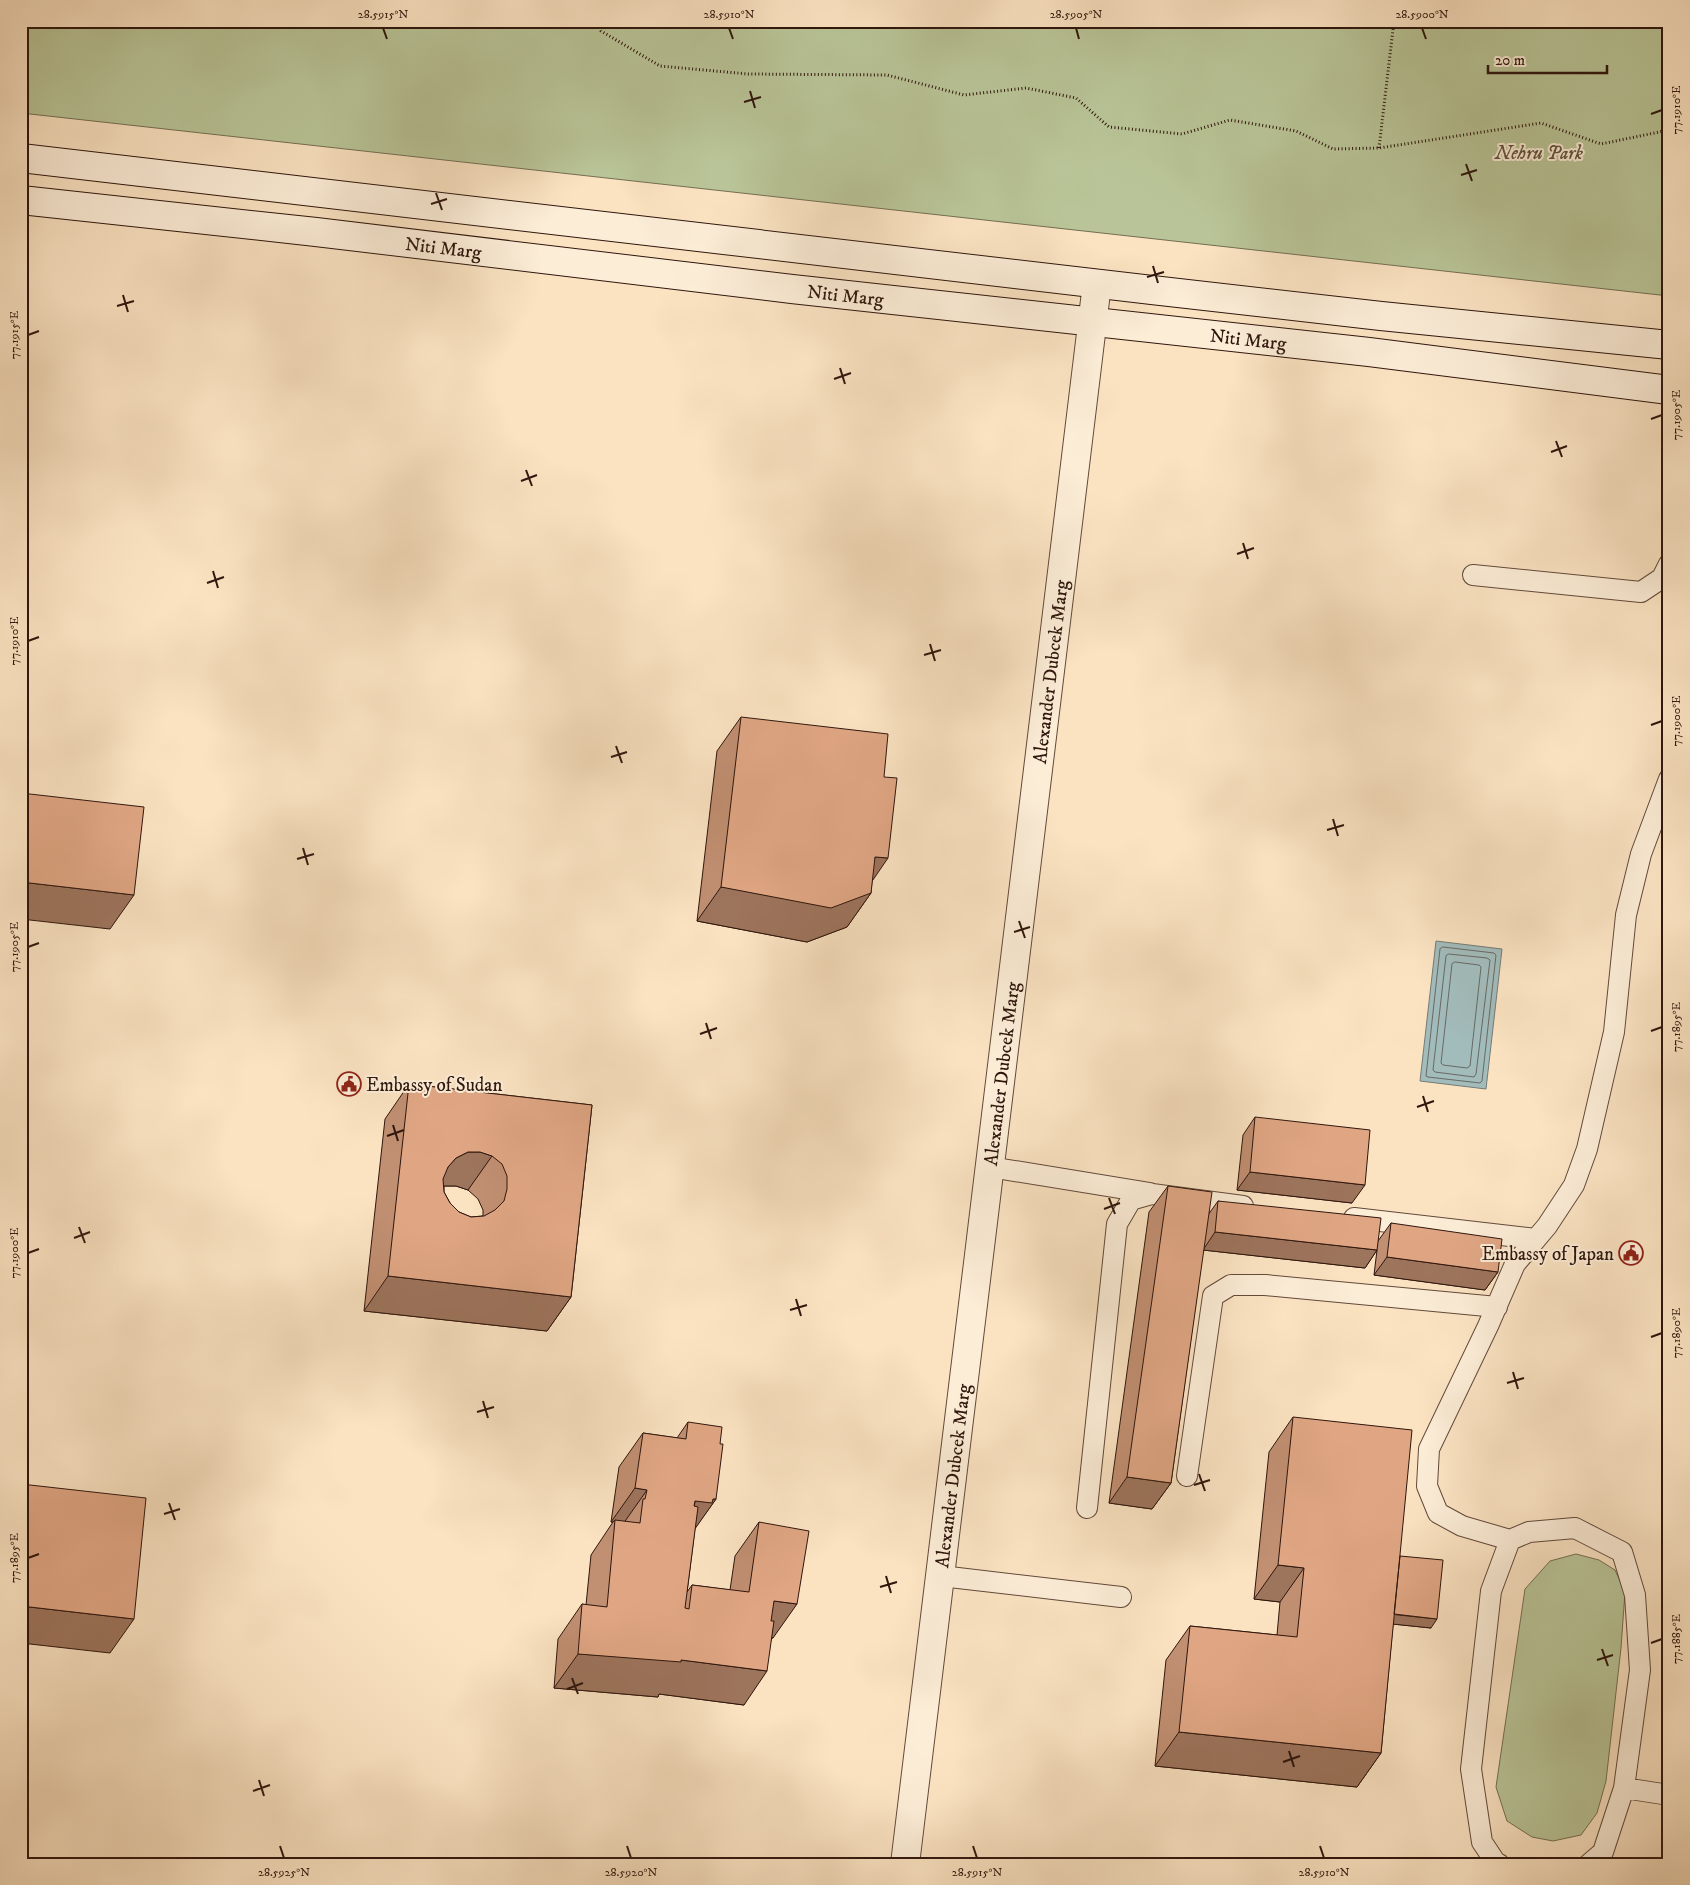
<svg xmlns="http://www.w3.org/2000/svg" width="1690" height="1885" font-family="'IM FELL DW Pica',serif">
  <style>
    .green { fill: #b9c598; stroke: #746e52 }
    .water { fill: #a2bcbc; stroke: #747a76 }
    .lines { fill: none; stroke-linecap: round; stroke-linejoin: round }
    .shore { stroke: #686964; stroke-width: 1 }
    .lane-casing { stroke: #62493a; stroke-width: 22 }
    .street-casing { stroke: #62493a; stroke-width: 30 }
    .secondary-casing { stroke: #2f160d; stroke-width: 30 }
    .path { stroke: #2f160d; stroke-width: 3; stroke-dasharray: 1 2.5; stroke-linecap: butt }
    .lane { stroke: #fcedd7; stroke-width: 20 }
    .street { stroke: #fcedd7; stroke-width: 28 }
    .secondary { stroke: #fcedd7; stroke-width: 28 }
    .wall { fill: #c18f72; stroke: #2f160d; fill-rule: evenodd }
    .shaded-wall { fill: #9d745c; stroke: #2f160d }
    .building { fill: #e0a684; stroke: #2f160d; fill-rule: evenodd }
    .ticks { fill: none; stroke: #2f160d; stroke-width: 2 }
    .labels { text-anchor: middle; stroke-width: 4; stroke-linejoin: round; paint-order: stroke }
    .park-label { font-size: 19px; font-style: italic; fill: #5f533e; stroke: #fcedd7 }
    .street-label { font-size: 19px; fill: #2f160d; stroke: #fcedd7 }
    .poi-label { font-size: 19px; fill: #2f160d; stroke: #fcedd7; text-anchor: start }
    .neatline { fill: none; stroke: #2f160d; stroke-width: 2 }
    .ticks-label { font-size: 12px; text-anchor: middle; fill: #2f160d }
  </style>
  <rect width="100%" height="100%" fill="#fbe3c2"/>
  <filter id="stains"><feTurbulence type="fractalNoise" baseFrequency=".004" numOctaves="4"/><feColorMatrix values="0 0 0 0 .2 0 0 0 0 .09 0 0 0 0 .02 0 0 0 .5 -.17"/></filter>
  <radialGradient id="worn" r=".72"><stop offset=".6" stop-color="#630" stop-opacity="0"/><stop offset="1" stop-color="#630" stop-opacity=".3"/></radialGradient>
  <path class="green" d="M21,21h1648v275l-1648,-183z
    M1576,1554l23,6 16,10 10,22 -4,56 -15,133 -9,32 -16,22 -28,6 -21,-4 -25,-16 -11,-34 29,-198 25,-28z"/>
  <path class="water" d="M1436,941l66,8 -16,140 -66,-8z"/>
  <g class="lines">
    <path class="shore" d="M1443,947l51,6 2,2 -14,126 -2,2 -52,-6 -2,-1 14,-127z
      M1449,954l38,4 3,2 -14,114 -2,3 -39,-5 -2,-2 13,-114z
      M1455,962l24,3 2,2 -11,99 -3,2 -24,-3 -2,-2 11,-99z"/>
    <g class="lane-casing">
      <path id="lane" d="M1473,575l168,17 21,-14 7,-14
        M990,1167l160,26
        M1354,1218l182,21
        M1187,1476l26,-180 18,-11h34l232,22
        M1087,1508l30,-284 14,-24 21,-6 91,12
        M1510,1540l-48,-14 -24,-13 -11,-27 2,-37 59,-123 27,-62 32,-38 27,-41 13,-36 27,-117 12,-117 15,-61 28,-75
        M941,1576l180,21
        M1624,1788l45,7
        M1499,1864l-3,-1 -14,-21 -11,-73 20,-178 19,-51 19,-8 46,-4 47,24 13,43 5,75 -16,118 -21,64 -14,12"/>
    </g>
    <g class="street-casing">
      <g id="street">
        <path id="s1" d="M905,1864l192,-1580"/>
      </g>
    </g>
    <g class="secondary-casing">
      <g id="secondary">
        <path d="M21,158l1131,132 229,26 288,29"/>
        <path id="s2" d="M21,200l295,32 476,57 577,63 300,38"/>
      </g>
    </g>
    <path class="path" d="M596,21l5,10 59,35 88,8 139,1 77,20 62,-7 50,10 33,29 73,7 48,-14 66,11 37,18 46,-1 162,-25 60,21 68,-14
      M1379,148l15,-127"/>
    <use href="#lane" class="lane"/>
    <use href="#street" class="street"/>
    <use href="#secondary" class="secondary"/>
  </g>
  <path class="wall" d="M741,717l131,164 -1,12 -24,34 -40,15 -110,-21 20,-170z
    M409,1084l183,21 -21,192 -24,34 -183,-20 21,-192zM444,1186h12l12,4 10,9 5,11v6l-12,1 -12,-5 -9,-9 -6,-11z
    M1255,1117l97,86 -115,-13 6,-55z
    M1168,1186l40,29 10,-14 160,40 13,-18 107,49 -13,18 -111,-15 3,-25 -12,18 -162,-18 -32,233 -19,26 -43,-6 40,-291z
    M1293,1417l107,139 31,72 -38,-4 -12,129 -24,34 -202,-21 11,-106 24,-34 87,9 3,-33 -26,-3 15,-147z
    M688,1422l28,77 -21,29 -8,64 5,-7 38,5 5,-34 24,-34 14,116h-1l-28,67 -85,-11 -1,3 -104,-9 4,-49 24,-35 4,1 5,-50 22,-33h-2l8,-55 24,-34 34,5z"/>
  <path class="shaded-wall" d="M875,857l13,1 -24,35z
    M21,882l113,13 -24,34 -89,-10z
    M721,887l150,6 -24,34 -40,15 -110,-21z
    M468,1152h12l12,4 -24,34 -12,-4h-12l-11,6 15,-25 8,-9z
    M1250,1172l115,13 -13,18 -115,-13z
    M1215,1232l162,18 -12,18 -162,-18z
    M1387,1257l111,15 -13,18 -111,-15z
    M388,1276l183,21 -24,34 -183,-20z
    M1127,1477l44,6 -19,26 -43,-6z
    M635,1488l12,2 -24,34 -8,-4 -2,2h-2z
    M713,1499h3l-24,34h-1l4,-32z
    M1278,1565l26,3 -24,34 -26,-3z
    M774,1601l23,3 -24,34 -23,-3z
    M21,1606l113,13 -24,34 -89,-10z
    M1380,1613l57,6 -6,9 -58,-6z
    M578,1654l103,6 86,11 -23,34 -85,-11 -1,3 -104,-9z
    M1179,1732l202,21 -24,34 -202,-21z"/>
  <path class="building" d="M741,717l147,17 -4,43 13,1 -9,80 -13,-1 -4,36 -40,15 -110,-21z
    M21,793l123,14 -10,88 -113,-13z
    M409,1084l183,21 -21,192 -183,-21zM468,1152h12l12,4 10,8 5,12v13l-3,12 -9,9 -11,6 -13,1 -12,-5 -9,-9 -6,-11 -1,-13 5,-12 8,-9z
    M1255,1117l115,13 -5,55 -115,-13z
    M1168,1186l44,6 -41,291 -44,-6z
    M1218,1201l163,17 -4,32 -162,-18z
    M1391,1223l111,16 -4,33 -111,-15z
    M1293,1417l119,13 -31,323 -202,-21 11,-106 107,11 7,-69 -26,-3z
    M688,1422l34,5 -2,17h3l-7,55h-3l-1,4 -17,-2 -1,5 4,1 -13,101 4,1 3,-24 57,7 10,-70 50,9 -12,73 -23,-3 -3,20h3l-7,50 -86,-11v2l-103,-8 4,-50 25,3 8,-87 25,3 3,-24h2l2,-9 -12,-2 8,-55 43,6z
    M21,1484l125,14 -12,121 -113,-13z
    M1400,1556l43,4 -6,59 -43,-5z"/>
  <path class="ticks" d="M383,28l4,11M729,28l4,11M1076,28l3,11M1422,28l4,11M750,91l5,17M744,102l17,-5M1651,114l11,-4M1466,164l6,17M1461,175l16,-5M436,193l6,17M431,204l16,-5M1153,266l5,17M1147,277l17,-5M123,295l5,17M117,306l17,-5M28,335l11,-4M840,368l5,16M834,379l17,-6M1651,419l11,-4M1556,441l6,16M1551,452l16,-6M526,470l6,16M521,481l16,-6M1243,543l5,16M1237,554l17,-6M213,571l5,17M207,583l17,-6M28,641l11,-4M930,644l5,17M924,655l17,-5M1651,725l11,-4M616,746l6,17M611,757l16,-5M1333,819l5,17M1327,830l17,-5M303,848l5,17M297,859l17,-5M1019,921l6,17M1014,932l16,-5M28,947l11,-4M706,1023l5,16M1651,1031l11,-4M700,1034l17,-6M1423,1096l5,16M1417,1107l17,-6M393,1125l5,16M387,1136l17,-6M1109,1198l6,16M1104,1209l16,-6M79,1227l6,16M74,1238l16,-6M28,1253l11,-4M796,1299l5,17M790,1310l17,-5M1651,1337l11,-4M1513,1372l5,17M1507,1383l17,-5M483,1401l5,17M477,1412l17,-5M1199,1474l6,17M1194,1485l16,-5M169,1503l6,17M164,1514l16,-5M28,1558l11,-4M886,1576l5,17M880,1587l17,-5M1651,1643l11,-4M1602,1649l6,17M1597,1660l16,-5M572,1678l6,16M567,1689l16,-6M1289,1751l5,16M1283,1762l17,-6M259,1780l5,16M253,1791l17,-6M280,1846l4,12M627,1846l4,12M973,1846l4,12M1320,1846l4,12"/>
  <defs>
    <g id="civic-ring" transform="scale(1.25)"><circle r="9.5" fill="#fcedd7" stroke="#8f2418" stroke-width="1.5"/><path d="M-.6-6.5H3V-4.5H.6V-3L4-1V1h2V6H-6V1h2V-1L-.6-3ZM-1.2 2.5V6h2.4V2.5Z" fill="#8f2418"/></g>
  </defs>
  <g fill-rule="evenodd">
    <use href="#civic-ring" x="349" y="1084"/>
    <use href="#civic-ring" x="1631" y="1253"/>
  </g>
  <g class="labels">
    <g class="park-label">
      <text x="1539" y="159">Nehru Park</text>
    </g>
    <g class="street-label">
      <text dy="7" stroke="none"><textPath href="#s2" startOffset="425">Niti Marg</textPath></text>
      <text dy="7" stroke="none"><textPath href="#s2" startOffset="830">Niti Marg</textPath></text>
      <text dy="7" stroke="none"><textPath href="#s2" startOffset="1235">Niti Marg</textPath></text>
      <text dy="7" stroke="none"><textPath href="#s1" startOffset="1201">Alexander Dubcek Marg</textPath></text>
      <text dy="7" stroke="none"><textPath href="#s1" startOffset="796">Alexander Dubcek Marg</textPath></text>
      <text dy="7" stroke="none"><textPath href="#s1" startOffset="391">Alexander Dubcek Marg</textPath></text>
    </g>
    <g class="poi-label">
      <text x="366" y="1091">Embassy of Sudan</text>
      <text x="1614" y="1260" text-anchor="end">Embassy of Japan</text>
    </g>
  </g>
  <rect width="1690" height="1885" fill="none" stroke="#fbe3c2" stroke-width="55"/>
  <path d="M1488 65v8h119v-8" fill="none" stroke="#2f160d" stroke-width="2.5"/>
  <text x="1495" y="65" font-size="15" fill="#2f160d" stroke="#fcedd7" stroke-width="4" paint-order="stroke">20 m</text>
  <rect x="28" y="28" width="1634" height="1830" class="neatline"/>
  <g class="ticks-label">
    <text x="383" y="18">28.5915°N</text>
    <text x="729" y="18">28.5910°N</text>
    <text x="1076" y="18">28.5905°N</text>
    <text x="1422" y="18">28.5900°N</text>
    <text transform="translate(1676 110) rotate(-90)" y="4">77.1910°E</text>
    <text transform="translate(14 335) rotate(-90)" y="4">77.1915°E</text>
    <text transform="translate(1676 415) rotate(-90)" y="4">77.1905°E</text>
    <text transform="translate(14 641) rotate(-90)" y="4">77.1910°E</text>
    <text transform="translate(1676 721) rotate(-90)" y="4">77.1900°E</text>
    <text transform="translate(14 947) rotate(-90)" y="4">77.1905°E</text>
    <text transform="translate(1676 1027) rotate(-90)" y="4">77.1895°E</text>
    <text transform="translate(14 1253) rotate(-90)" y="4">77.1900°E</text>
    <text transform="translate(1676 1333) rotate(-90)" y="4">77.1890°E</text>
    <text transform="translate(14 1558) rotate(-90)" y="4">77.1895°E</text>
    <text transform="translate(1676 1639) rotate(-90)" y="4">77.1885°E</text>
    <text x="284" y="1876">28.5925°N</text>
    <text x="631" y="1876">28.5920°N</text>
    <text x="977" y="1876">28.5915°N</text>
    <text x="1324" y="1876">28.5910°N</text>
  </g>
  <rect width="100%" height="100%" filter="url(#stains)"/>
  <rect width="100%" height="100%" fill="url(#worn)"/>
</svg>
